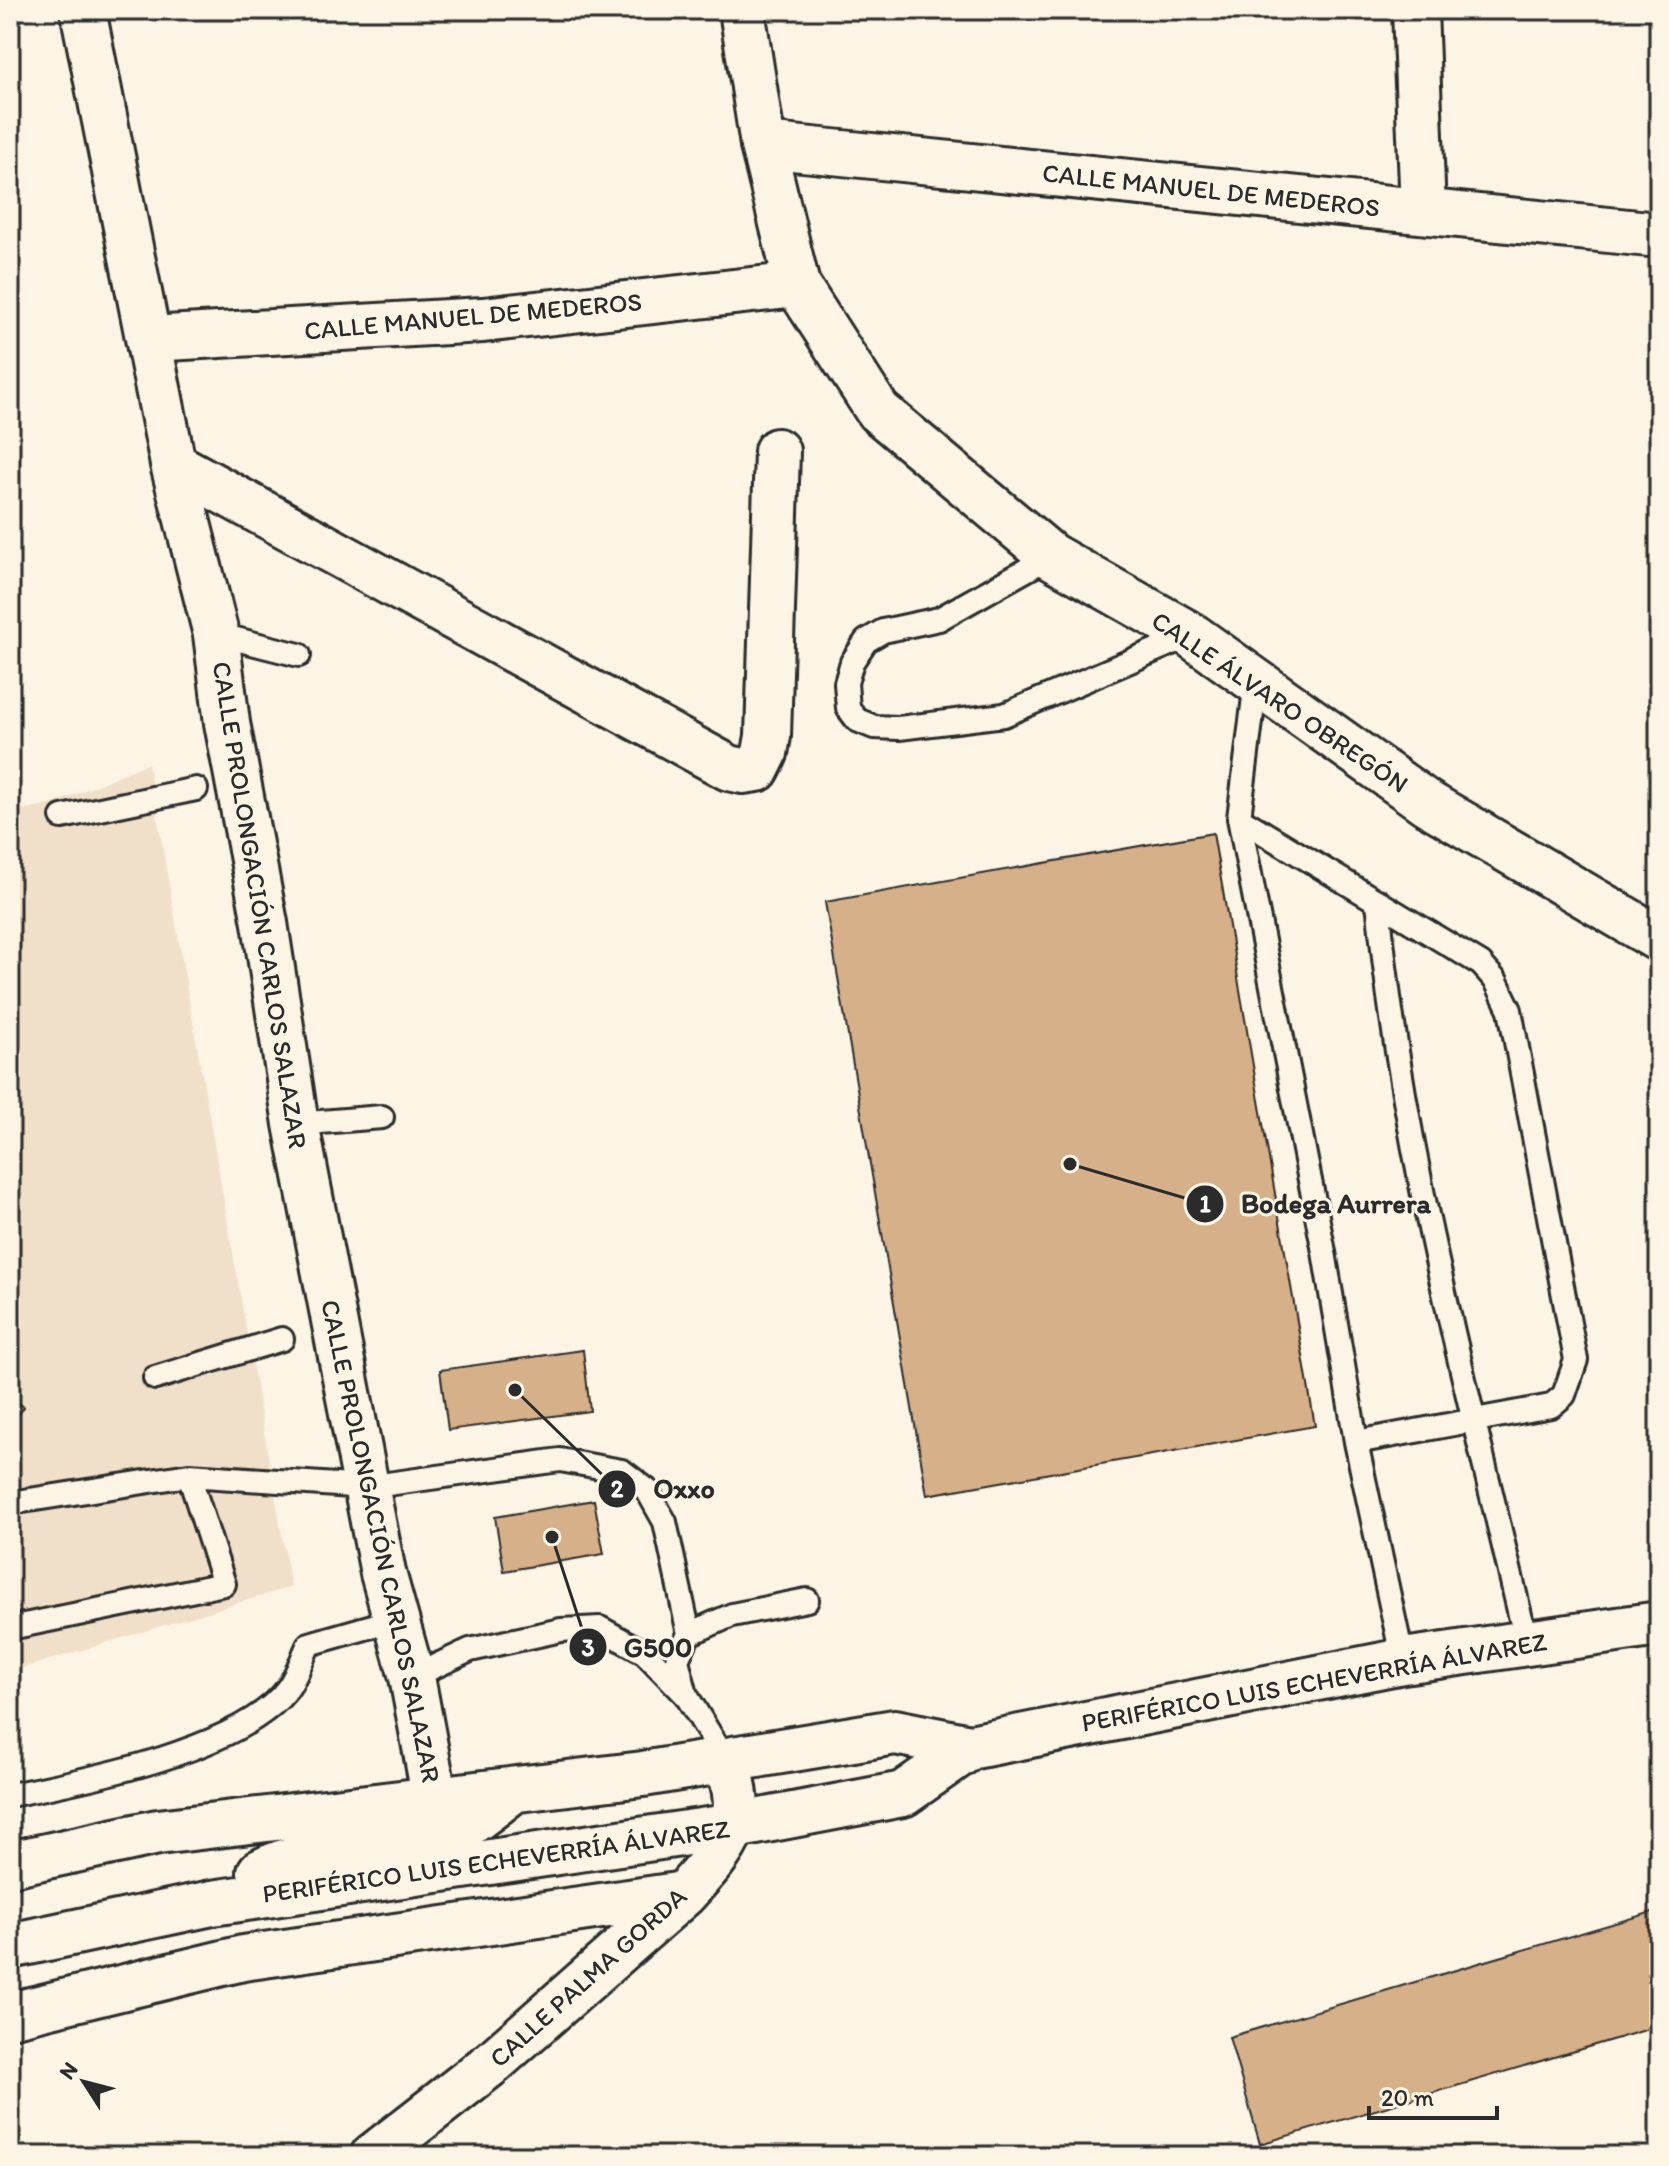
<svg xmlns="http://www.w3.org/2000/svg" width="1669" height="2166" font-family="Itim,sans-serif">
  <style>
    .built { fill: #f1e0c9 }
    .building { fill: #d6b088; stroke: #2b2b2b; stroke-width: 2 }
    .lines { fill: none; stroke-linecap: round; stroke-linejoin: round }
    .service-casing { stroke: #2b2b2b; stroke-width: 28 }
    .minor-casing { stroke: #2b2b2b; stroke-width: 50 }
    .tertiary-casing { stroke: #2b2b2b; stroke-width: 50 }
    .primary-casing { stroke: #2b2b2b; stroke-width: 50 }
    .service { stroke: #fcf5e5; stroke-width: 22 }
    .minor { stroke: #fcf5e5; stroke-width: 44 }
    .tertiary { stroke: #fcf5e5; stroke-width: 44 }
    .primary { stroke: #fcf5e5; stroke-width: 44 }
    .labels { text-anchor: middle; stroke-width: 6; stroke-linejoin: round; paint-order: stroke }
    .street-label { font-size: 26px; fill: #2b2b2b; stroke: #fcf5e5 }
    .leader { fill: none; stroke: #2b2b2b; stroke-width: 3 }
    .callout-dot { fill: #2b2b2b; stroke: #fcf5e5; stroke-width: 3 }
    .mark-label { font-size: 24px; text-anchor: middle; font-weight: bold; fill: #fff }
    .callout-label { font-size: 28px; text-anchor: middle; font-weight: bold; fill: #2b2b2b; stroke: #fcf5e5; stroke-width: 6; stroke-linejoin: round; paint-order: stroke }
  </style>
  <rect width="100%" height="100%" fill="#fcf5e5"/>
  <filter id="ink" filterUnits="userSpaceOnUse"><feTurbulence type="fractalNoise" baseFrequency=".0125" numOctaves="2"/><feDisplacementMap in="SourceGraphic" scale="16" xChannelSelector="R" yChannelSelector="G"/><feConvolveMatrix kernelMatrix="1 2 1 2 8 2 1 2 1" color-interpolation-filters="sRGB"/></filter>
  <g filter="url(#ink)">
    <path class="built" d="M148,763l143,824 -281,85v-860l43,-8z"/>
    <path class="building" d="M1213,833l102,593 -388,69 -102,-593z
      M583,1350l7,61 -142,19 -8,-60z
      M10,1397l14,10 -14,20z
      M594,1500l10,54 -100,17 -9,-54z
      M1659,1910v116l-399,118 -31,-107z"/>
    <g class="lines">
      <g class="service-casing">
        <path id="service" d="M1051,556l-112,63 -56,12 -17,10 -14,21 -6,21 2,25 9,12 17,7 25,1 105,-13 187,-80
          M216,634l83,21
          M1256,681l-17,137 85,434 32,190 47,219
          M62,817l134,-28
          M1239,818l242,146 15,17 14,29 66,350 -12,35 -13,11 -195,36
          M1378,901c23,251 92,495 148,740
          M296,1124l86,-7
          M155,1378l127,-39
          M10,1503l179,-28 177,12 194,-27 62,11 25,19 18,32 24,112
          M10,1628l214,-44 -35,-109
          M412,1677l58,-27 91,-20 39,-2 45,25 41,42
          M726,1761l-40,-66 -9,-35 12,-26 43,-19 75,-15
          M10,1795c73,-14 233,-45 278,-107 9,-12 14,-30 21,-44l88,-25"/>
      </g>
      <g class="minor-casing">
        <path id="minor" d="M83,10l90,454 43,170 11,89 38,200 31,201 87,449 29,104 23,123
          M1415,10l8,201
          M763,145l896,90
          M149,339l334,-19 314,-35
          M173,464l556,304 14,3 14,-2 8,-16 3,-17 9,-285
          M10,2015l233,-57 441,-64
          M373,2156l119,-93 192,-169c41,-45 67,-71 42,-133"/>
      </g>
      <g class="tertiary-casing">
        <path id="tertiary" d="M742,10l21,135 34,140 81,126 173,145 140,79 236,168 232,136"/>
      </g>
      <g class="primary-casing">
        <path id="primary" d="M10,1864l148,-32 485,-58 252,-42 75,15 433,-86 256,-37
          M260,1872c57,-30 130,-16 190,-39 21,-9 39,-24 57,-38
          M10,1946l202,-43 523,-77 168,-32 67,-47"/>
      </g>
      <use href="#service" class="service"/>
      <use href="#minor" class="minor"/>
      <use href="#tertiary" class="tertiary"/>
      <use href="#primary" class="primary"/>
    </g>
  </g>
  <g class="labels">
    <g class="street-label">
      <text transform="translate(1211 190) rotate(6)" y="9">CALLE MANUEL DE MEDEROS</text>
      <text transform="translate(473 316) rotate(-5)" y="9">CALLE MANUEL DE MEDEROS</text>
      <text transform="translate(1280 702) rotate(34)" y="9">CALLE ÁLVARO OBREGÓN</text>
      <text transform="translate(260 905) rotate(81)" y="9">CALLE PROLONGACIÓN CARLOS SALAZAR</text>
      <text transform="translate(381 1541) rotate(78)" y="9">CALLE PROLONGACIÓN CARLOS SALAZAR</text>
      <text transform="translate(1314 1682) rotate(-10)" y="9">PERIFÉRICO LUIS ECHEVERRÍA ÁLVAREZ</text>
      <text transform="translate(496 1861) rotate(-8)" y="9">PERIFÉRICO LUIS ECHEVERRÍA ÁLVAREZ</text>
      <text transform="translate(588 1977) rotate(-42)" y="9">CALLE PALMA GORDA</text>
    </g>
  </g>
  <path class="leader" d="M1070 1164L1205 1204M515 1390L617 1489M552 1537L588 1647"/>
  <g class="callout-dot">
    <circle cx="1070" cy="1164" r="8"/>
    <circle cx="515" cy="1390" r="8"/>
    <circle cx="552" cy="1537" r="8"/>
    <circle cx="1205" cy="1204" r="20"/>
    <circle cx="617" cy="1489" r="20"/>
    <circle cx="588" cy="1647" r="20"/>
  </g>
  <g class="mark-label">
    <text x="1205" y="1212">1</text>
    <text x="617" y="1497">2</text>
    <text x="588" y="1656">3</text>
  </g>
  <g class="callout-label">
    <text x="1336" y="1213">Bodega Aurrera</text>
    <text x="684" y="1498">Oxxo</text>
    <text x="658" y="1657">G500</text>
  </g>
  <rect width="1669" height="2166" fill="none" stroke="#fcf5e5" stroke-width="40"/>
  <rect x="20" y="20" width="1629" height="2126" fill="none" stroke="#2b2b2b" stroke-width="3" filter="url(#ink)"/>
  <g transform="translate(84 2082) rotate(306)" stroke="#fcf5e5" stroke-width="6" paint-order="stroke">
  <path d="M0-6L14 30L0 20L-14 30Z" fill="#2b2b2b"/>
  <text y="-12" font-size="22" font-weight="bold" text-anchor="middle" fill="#2b2b2b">N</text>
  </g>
  <path d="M1369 2106v12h128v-12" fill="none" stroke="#2b2b2b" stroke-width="4"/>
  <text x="1381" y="2106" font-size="24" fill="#2b2b2b" stroke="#fcf5e5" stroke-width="6" paint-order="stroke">20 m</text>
</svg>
